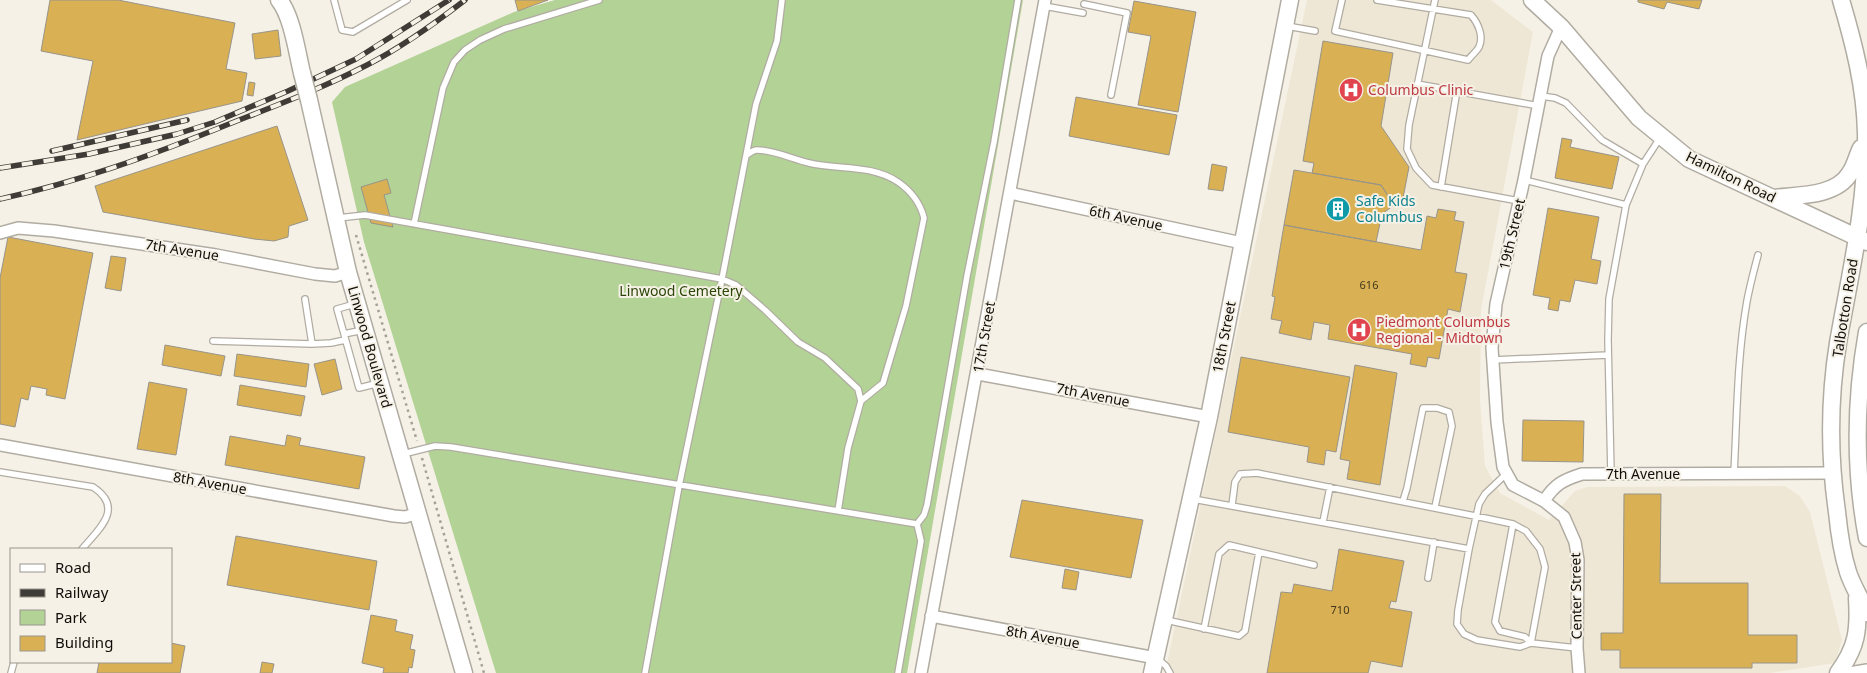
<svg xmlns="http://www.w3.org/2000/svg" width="1867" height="673" font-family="'Noto Sans',sans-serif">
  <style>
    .built { fill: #efe7d5 }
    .green { fill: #b2d296 }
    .building { fill: #d9b154; stroke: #989489 }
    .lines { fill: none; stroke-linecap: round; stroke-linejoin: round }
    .lane-casing { stroke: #b1aca2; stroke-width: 8 }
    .street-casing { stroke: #b1aca2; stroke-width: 14 }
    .secondary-casing { stroke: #b1aca2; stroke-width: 19 }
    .path { stroke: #a5a198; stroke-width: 2.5; stroke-dasharray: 2.5 4; stroke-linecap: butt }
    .lane { stroke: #fff; stroke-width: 5.5 }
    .street { stroke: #fff; stroke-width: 11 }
    .secondary { stroke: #fff; stroke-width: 16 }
    .rail-casing { stroke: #3f3c37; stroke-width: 5.5 }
    .rail { stroke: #f6f1e6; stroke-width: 4; stroke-dasharray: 11; stroke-linecap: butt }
    .secondary-bridge-casing { stroke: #b1aca2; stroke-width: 19; stroke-linecap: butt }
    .secondary-bridge { stroke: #fff; stroke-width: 16 }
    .labels { text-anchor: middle; stroke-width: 4; stroke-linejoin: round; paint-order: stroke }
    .number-label { font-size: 11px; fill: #42361c }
    .health-label { font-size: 14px; fill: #be3a42; stroke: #f6f1e6; text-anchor: start }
    .street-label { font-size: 14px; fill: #0f0d09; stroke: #f6f1e6 }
    .culture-label { font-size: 14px; fill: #0d838f; stroke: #f6f1e6; text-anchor: start }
    .park-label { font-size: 14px; fill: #2b4508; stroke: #f6f1e6 }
  </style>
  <rect width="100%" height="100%" fill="#f6f1e6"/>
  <path class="built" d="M1307,0h184l42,32 -52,278 -1,89 5,67 15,27 49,27 26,-29 12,-4 198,-1 15,10 10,16 32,128 -7,23 -65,10h-605z"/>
  <path class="green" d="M555,0h468l-116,673h-411l-132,-431 -32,-140 13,-15 169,-75z"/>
  <path class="building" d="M50,0h68l117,23 -9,46 21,4 -5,28 -165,39 16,-79 -52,-10z
    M515,0h33l-30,11z
    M1638,0h64l-3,9 -32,-7 -3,7 -26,-7z
    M1134,1l62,11 -18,100 -40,-7 13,-69 -23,-4z
    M278,30l3,26 -26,3 -3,-25z
    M1323,41l70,12 -12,73 28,41 -6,31 -9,7 -13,-20 -69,-12 2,-10 -11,-2z
    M249,82l6,1 -2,13 -6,-1z
    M1076,97l101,18 -8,40 -100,-19z
    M277,126l31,94 -19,6 -1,11 -14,4 -20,-2 -151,-27 -8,-26z
    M1562,138l10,2 -2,7 49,10 -7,32 -57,-11z
    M1212,164l15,3 -4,24 -15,-2z
    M1294,170l87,15 13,20 -12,9 -6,28 -92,-17z
    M387,179l4,14 -7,2 9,32 -22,-4 -10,-36z
    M1548,208l51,9 -8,42 10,2 -4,23 -22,-4 -5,22 -10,-2 -2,11 -10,-2 2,-11 -17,-3z
    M1438,209l18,3 -2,8 10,2 -9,50 12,2 -7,38 -12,-3 -9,50 -11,-2 -2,10 -16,-3 2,-10 -84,-15 2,-14 -16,-3 -3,18 -32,-7 3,-12 -11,-2 4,-22 -3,-1 12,-71 137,25 6,-34 9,2z
    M8,237l85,16 -28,146 -19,-4 1,-6 -16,-3 -3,14 -7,-2 -6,29 -15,-3v-146z
    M111,256l15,2 -5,33 -16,-3z
    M165,345l60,11 -4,20 -59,-11z
    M237,354l72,10 -3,23 -72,-11z
    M1241,357l109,20 -14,75 -10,-2 -2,15 -17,-3 2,-15 -81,-15z
    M335,359l7,30 -20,6 -8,-31z
    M1355,365l42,8 -17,112 -33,-6 3,-18 -10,-2z
    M149,382l38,7 -11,66 -39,-6z
    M240,385l65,11 -4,20 -64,-11z
    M1523,420l61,1 -1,41 -61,-1z
    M287,435l14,3 -2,7 66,12 -6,32 -134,-24 5,-29 55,10z
    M1624,494h37l-1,89h88v52h49v28h-45v5h-132v-18h-19v-17h22z
    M1022,500l121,20 -12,58 -121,-21z
    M236,536l141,25 -8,49 -142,-25z
    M1339,549l65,12 -8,41 -5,-1 -2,7 23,4 -10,55 -31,-6 -3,12h-101l14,-81 11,1 2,-9 38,7z
    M1065,569l14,3 -3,18 -14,-2z
    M371,615l26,5 -2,11 18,4 -3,14 5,1 -3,18 -3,-1 -1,6h-25l1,-5 -22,-5z
    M171,643l14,3 -5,27h-83l2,-11h72z
    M262,662l12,2 -2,9h-12z"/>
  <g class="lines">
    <g class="lane-casing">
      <path id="lane" d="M334,0l8,30 11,2 54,-32
        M782,0l-5,41 -21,63 -34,175 14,6 29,25 33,32 27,16 33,31 3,12 -13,47 -10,63
        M1342,0l-7,31 133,29c3,-4 9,-9 11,-13 5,-11 -1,-24 -8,-32l-94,-15
        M1435,0l-26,125 -2,24 9,19 16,17 87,16
        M1084,4l43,9 -16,82
        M1044,6l39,7
        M1287,26l28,5
        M1417,84l122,22
        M1541,96l14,2 11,5 36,37 41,24
        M747,155c3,-2 6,-5 10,-5 17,0 35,9 52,13 29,7 62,1 89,19 13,9 22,20 26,36l-18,88 -23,77 -22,18
        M1524,180l102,25
        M1441,187l16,-97
        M338,218l27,-3 357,64 -43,207 -34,187
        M414,224l29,-136 11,-26 11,-12 15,-10 24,-11 95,-29
        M305,299l7,45
        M363,330l-19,4 15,54 20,-5
        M344,334l-7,-25 18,-5
        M213,341l99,3 19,-1 14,-3
        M1493,360l115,-5
        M403,454l32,-8 16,1 466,77
        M0,472l93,15c32,21 6,42 -11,62
        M1506,474l-21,20 -6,10 -10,45 -11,61 -1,14 7,10 13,6 43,7 11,-4 46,5
        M1611,474l-3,-134 1,-41 17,-94 17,-41 17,-26
        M1734,474c3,-58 3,-117 13,-173 3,-16 7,-31 11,-46
        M1193,499l276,50
        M1403,501l4,-13 16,-80h14l12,4 3,14 -17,81
        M1232,505l3,-23 5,-8 17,-1 218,43 38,8 13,7 14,18 5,18 -14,76
        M1323,522l7,-35
        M917,524l7,-9 3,-10 40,-229 27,-134 24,-142
        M1513,524l-18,98 5,9 25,6 6,6
        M1428,578l6,-36
        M1166,620l73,16 6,-5 14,-79
        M1204,629l15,-75 10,-9 85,20
        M1157,658l9,8 4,7
        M11,673l3,-11
        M898,673l23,-132 -4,-17"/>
    </g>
    <g class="street-casing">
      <path id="street" d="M1561,27l-13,29 -24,124 -28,124 -4,44 5,74 6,45 10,18 31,16 20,16 11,25 3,18 -1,88 2,25
        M1010,193l232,50
        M0,233l18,-5 36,3 162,24 99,19 20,2 13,-4
        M978,374l231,43
        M0,445l394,71 11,1 14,-4
        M1544,501c11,-17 19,-21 38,-27l250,-1
        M931,616l225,42
        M921,673l124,-673
        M1849,673l18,-3"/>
    </g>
    <g class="secondary-casing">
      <path id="secondary" d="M279,0c13,16 18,52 23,73
        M1532,0l29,27 78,91 50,41 178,83
        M1841,0c13,44 24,87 25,133 1,71 -16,141 -28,210 -9,56 -9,113 -1,169 2,20 5,41 11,60 4,13 13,27 19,41
        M309,100l39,172 116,401
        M1773,198c24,-3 63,-1 77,-25 5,-7 7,-17 11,-25
        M1867,332c-12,68 -13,137 0,206
        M1152,673l57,-256 81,-417
        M1838,673c19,-26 21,-43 19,-75"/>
    </g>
    <path class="path" d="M356,235l61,206
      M422,458l62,215"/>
    <use href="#lane" class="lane"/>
    <use href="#street" class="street"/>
    <use href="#secondary" class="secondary"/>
    <g class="rail-casing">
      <path id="rail" d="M52,151l135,-31
        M0,168l89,-14 88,-20 38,-12 73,-31 68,-32 93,-59
        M0,199c78,-17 150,-43 224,-73 48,-19 97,-37 143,-61 35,-18 67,-41 98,-65"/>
    </g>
    <use href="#rail" class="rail"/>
    <g class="secondary-bridge-casing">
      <path id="secondary-bridge" d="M302,73l7,27"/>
    </g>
    <use href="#secondary-bridge" class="secondary-bridge"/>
  </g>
  <defs>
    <g id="hospital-disc" transform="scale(1.25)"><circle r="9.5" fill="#e0444e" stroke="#f6f1e6"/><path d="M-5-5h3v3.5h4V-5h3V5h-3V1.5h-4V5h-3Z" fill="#fff"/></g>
    <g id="building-disc" transform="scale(1.25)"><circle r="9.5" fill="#0f9aa8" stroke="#f6f1e6"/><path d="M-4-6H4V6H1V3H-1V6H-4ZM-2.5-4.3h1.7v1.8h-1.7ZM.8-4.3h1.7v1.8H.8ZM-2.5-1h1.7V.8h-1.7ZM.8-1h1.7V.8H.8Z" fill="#fff"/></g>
  </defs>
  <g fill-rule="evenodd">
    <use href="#hospital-disc" x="1351" y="90"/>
    <use href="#building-disc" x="1338" y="209"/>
    <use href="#hospital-disc" x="1359" y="330"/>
  </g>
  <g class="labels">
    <g class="number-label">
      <text x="1369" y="289">616</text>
      <text x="1340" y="614">710</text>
    </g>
    <g class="health-label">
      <text x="1368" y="95">Columbus Clinic</text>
      <text x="1376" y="327">Piedmont Columbus<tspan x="1376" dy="16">Regional - Midtown</tspan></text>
    </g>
    <g class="street-label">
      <text transform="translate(1731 177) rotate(26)" y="5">Hamilton Road</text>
      <text transform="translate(1126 218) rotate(12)" y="5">6th Avenue</text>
      <text transform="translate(1512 234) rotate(-77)" y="5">19th Street</text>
      <text transform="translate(182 250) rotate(9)" y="5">7th Avenue</text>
      <text transform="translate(1845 308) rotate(-81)" y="5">Talbotton Road</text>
      <text transform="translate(984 337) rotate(-80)" y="5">17th Street</text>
      <text transform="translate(1224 337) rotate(-79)" y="5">18th Street</text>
      <text transform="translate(370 347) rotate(74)" y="5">Linwood Boulevard</text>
      <text transform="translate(1093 395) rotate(11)" y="5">7th Avenue</text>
      <text x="1643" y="479">7th Avenue</text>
      <text transform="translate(210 483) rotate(10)" y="5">8th Avenue</text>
      <text transform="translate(1576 596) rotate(-91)" y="5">Center Street</text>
      <text transform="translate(1043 637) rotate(10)" y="5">8th Avenue</text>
    </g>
    <g class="culture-label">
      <text x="1356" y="206">Safe Kids<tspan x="1356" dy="16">Columbus</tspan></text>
    </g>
    <g class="park-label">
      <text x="681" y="296">Linwood Cemetery</text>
    </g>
  </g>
  <rect x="10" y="548" width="162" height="115" fill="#f6f1e6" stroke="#9a968e"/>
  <rect x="20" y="564" width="25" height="8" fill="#ffffff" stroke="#9a968e"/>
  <text x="55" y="573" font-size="15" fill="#0f0d09">Road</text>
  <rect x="20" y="589" width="25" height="8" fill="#3f3c37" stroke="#9a968e"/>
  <text x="55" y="598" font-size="15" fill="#0f0d09">Railway</text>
  <rect x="20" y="610" width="25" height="15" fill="#b2d296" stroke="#9a968e"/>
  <text x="55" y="623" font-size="15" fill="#0f0d09">Park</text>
  <rect x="20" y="636" width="25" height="15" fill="#d9b154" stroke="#9a968e"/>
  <text x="55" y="648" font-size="15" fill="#0f0d09">Building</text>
</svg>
